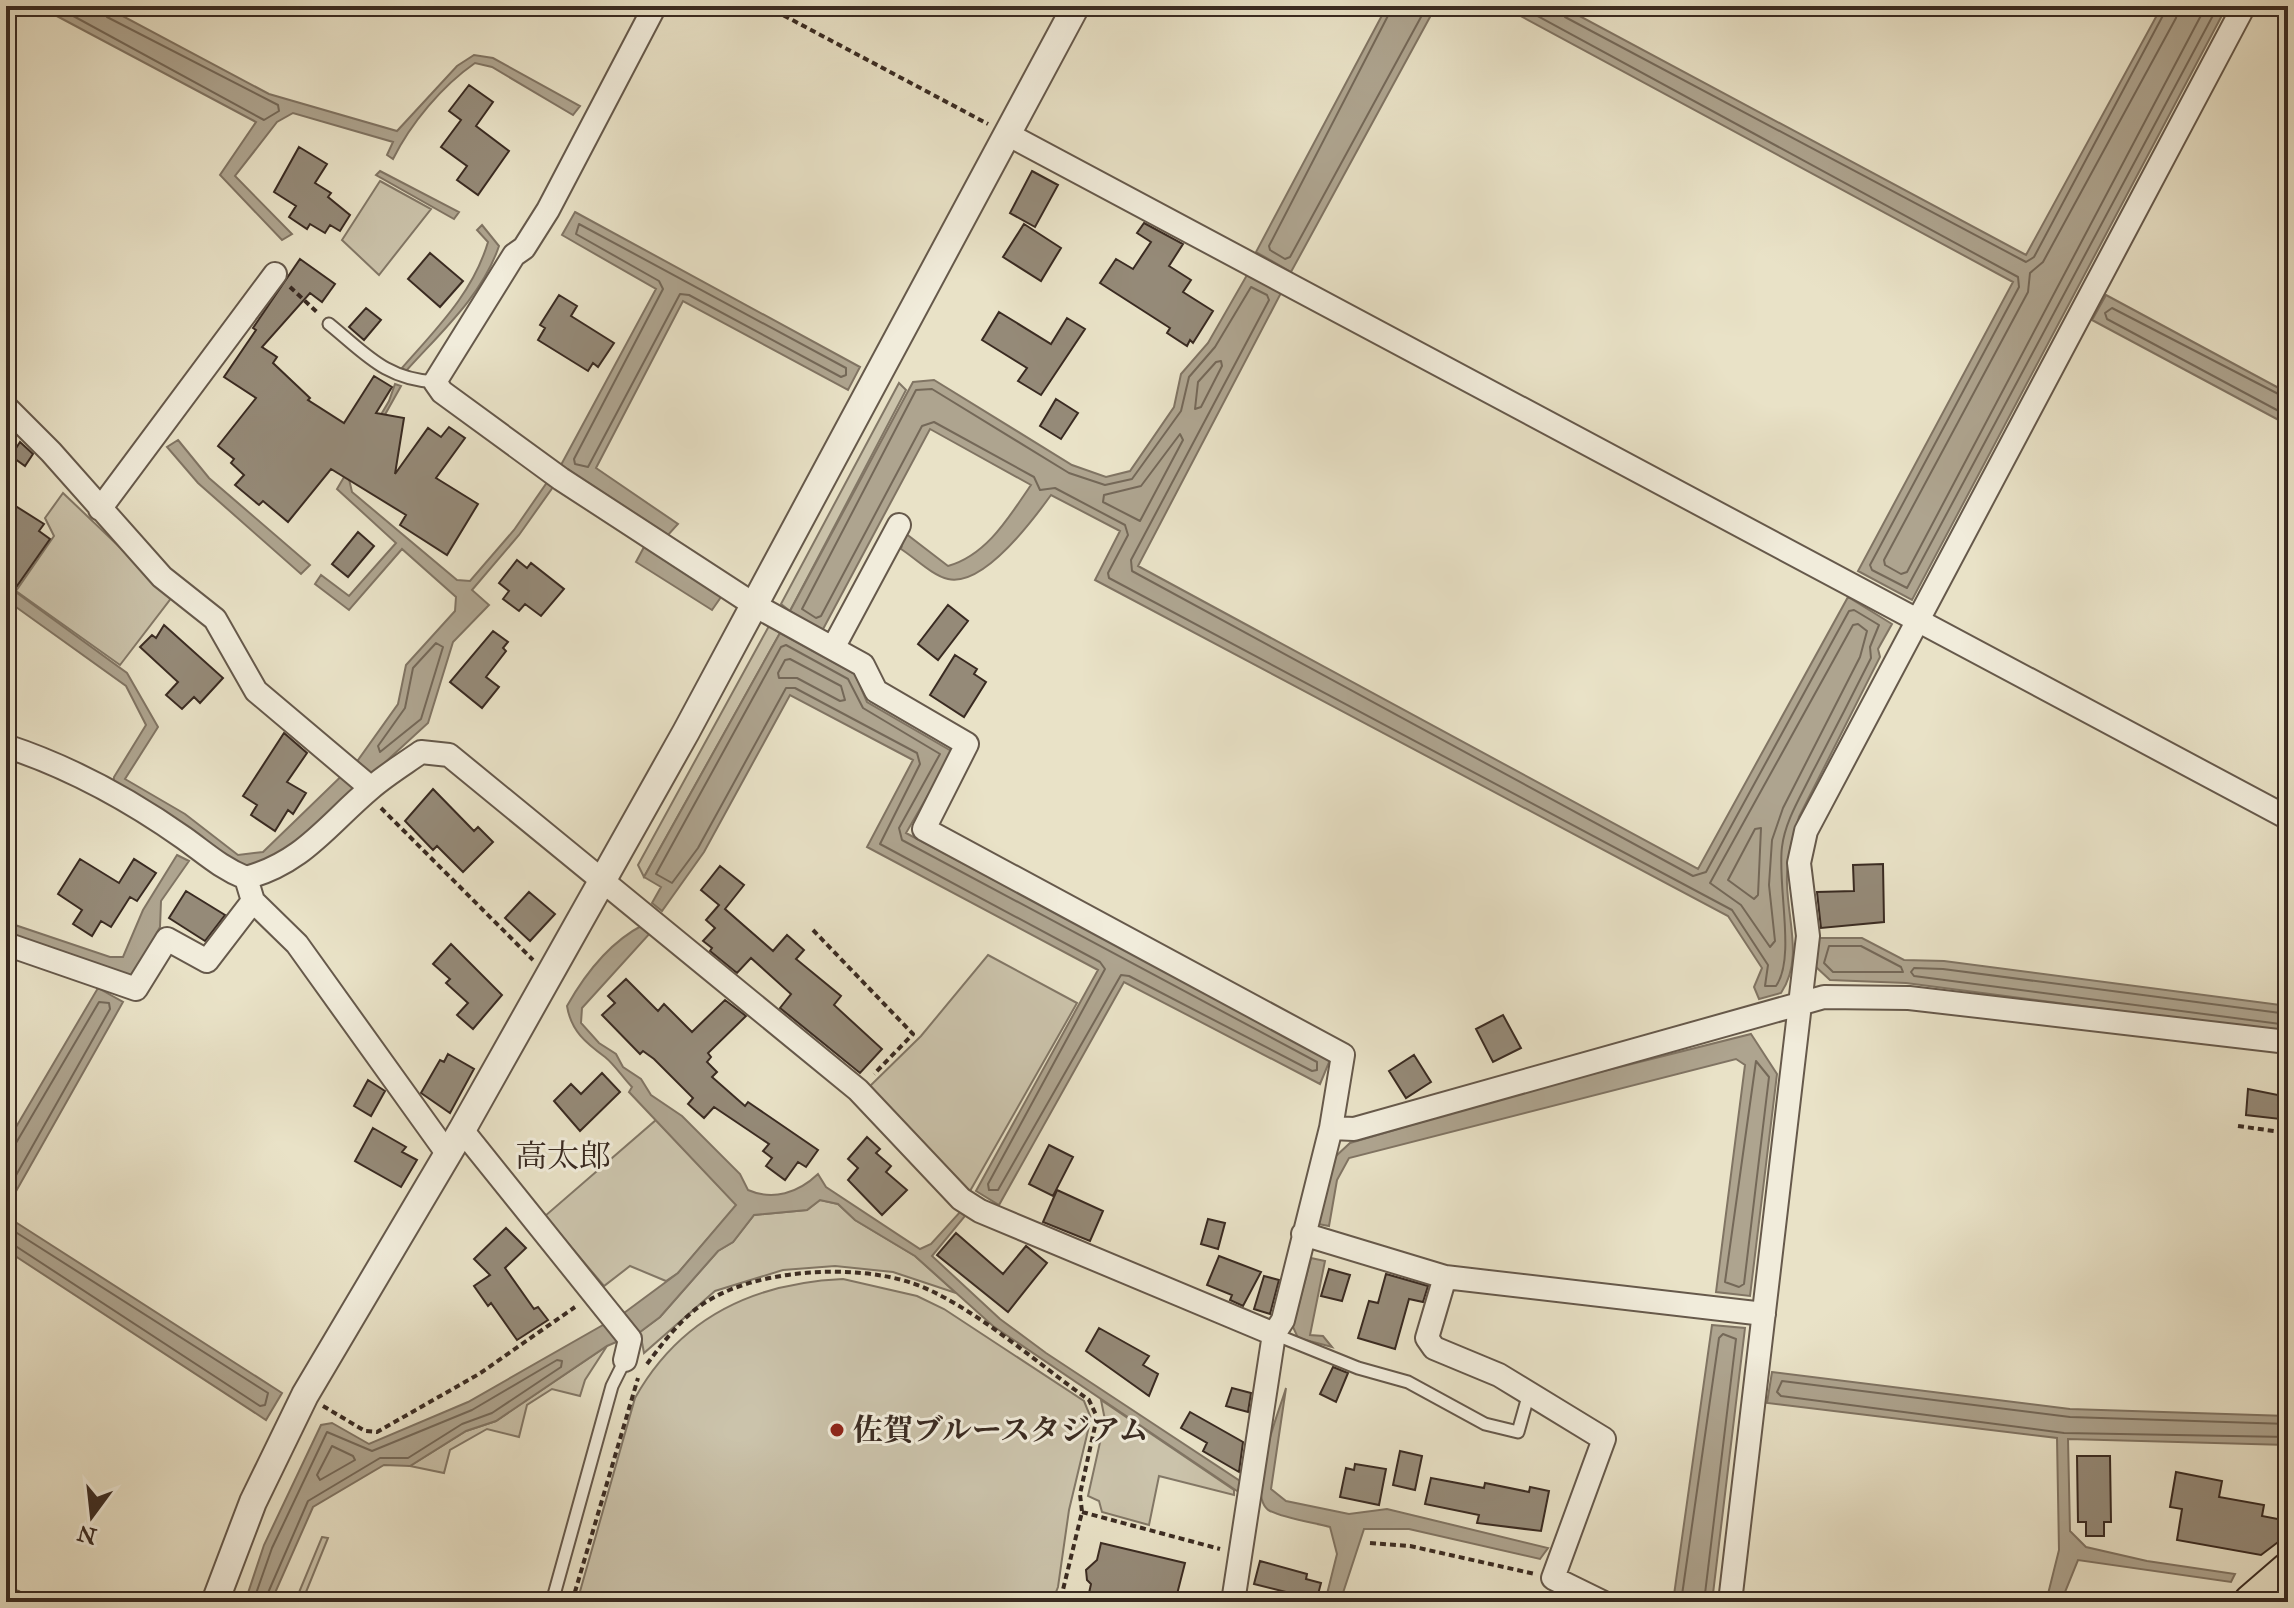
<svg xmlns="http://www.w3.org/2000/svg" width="2294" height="1608" font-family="'IM FELL Great Primer','Noto Serif JP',serif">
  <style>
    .green { fill: #cbc3ab; stroke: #827766; stroke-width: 2 }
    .water { fill: #aea48f; stroke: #807463; stroke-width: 2 }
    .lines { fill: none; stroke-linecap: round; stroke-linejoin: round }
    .shore { stroke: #746858; stroke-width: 2 }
    .building { fill: #958a78; stroke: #3a2b22; stroke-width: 2 }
    .service-casing { stroke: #66594b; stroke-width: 15 }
    .minor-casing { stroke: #66594b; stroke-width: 26 }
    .tertiary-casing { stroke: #66594b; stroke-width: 30 }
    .primary-casing { stroke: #3a2b22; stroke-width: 38 }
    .path { stroke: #3a2b22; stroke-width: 4; stroke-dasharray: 6 4; stroke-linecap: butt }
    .service { stroke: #f1ecdb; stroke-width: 11 }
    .minor { stroke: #f1ecdb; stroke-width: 22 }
    .tertiary { stroke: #f1ecdb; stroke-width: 26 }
    .primary { stroke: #e9e2c7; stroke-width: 34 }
    .poi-dot { fill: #8f2418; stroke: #f1ecdb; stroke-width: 3 }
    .labels { text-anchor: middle; stroke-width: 6; stroke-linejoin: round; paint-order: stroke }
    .poi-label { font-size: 30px; font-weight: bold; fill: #3a2b22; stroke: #f1ecdb; text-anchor: start }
    .neighbourhood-label { font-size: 32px; fill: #3a2b22; stroke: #f1ecdb }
  </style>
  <rect width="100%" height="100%" fill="#e9e2c7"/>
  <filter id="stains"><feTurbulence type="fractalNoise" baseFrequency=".0025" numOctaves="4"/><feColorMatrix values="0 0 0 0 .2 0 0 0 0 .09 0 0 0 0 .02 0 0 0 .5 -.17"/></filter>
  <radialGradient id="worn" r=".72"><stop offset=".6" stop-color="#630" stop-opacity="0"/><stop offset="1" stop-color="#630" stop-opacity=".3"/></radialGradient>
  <path class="green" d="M380,181l51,28 -52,66 -37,-35z
    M899,383l7,7 -116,221 -9,-7z
    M63,493l109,104 -52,68 -104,-74 38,-55 -9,-18z
    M769,626l11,7 -136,244 -6,-12z
    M988,955l89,48 -107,188 -102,-103 53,-52z
    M656,1120l81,85 -59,68 -12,8 -36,-15 -26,20 -59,-70z
    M820,1200l18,4 17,16 60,36 41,37 -63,-21 -58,-6 -52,4 -68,21 -71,62 -4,-21 20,-15 58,-66 15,-9 21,-27 53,-5z
    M843,1279l74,17 27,13 140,92 7,17 -22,92 -11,77 -6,15h-475l58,-204c45,-80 119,-115 208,-119z
    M607,1346l-22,34 -5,16 -28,-7 -25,16 -8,32 -32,-8 -37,21 -6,23 -34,-7 56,-35 30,-10z
    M1101,1400l133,90v5l-75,-19 -10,49 -47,-13 -3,-11 -11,-5 17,-76z
    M322,1537l6,1 -26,64h-7z"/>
  <path class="water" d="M38,6h66l165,88 128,37 60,-65 17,-11 19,3 87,48 -7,9 -81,-48 -17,-4c-33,23 -64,60 -82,96l-6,-4 6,-13 -100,-29 -16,9 -42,54 57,58 -10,6 -62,-65 36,-53z
    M1387,6h49l-145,266 -35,-20z
    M1502,6h59l465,249 136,-249h65l-315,594 -54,-29 155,-289z
    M380,171l79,41 -5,7 -78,-44z
    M575,212l285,155 -12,23 -165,-89 -87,167 82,56 -10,11 -107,-70 95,-176 -94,-54z
    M482,225l17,21c-17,50 -59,87 -93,125l-4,-3c34,-39 71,-75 86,-126l-11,-12z
    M1247,275l34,18 -143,273 560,303 150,-272 44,27 -14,25 2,8 -81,160c-7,22 -13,43 -12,67 1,38 16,76 -6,109l-22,6 -5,-12 8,-19 -34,-52 -633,-336 25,-49 -69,-36c-18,25 -67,92 -103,84 -15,-3 -33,-21 -47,-30l4,-16 43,33c39,-11 61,-49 83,-81l-101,-56 -108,202 -32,-20 123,-229 21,-2 138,85 34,12 24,-6 44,-64 7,-33 27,-31z
    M2106,295l182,98v32l-196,-105z
    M395,384l6,2 -52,93 3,13 105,88 13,1 44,-51 34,-49 5,6 -34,48 -47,55 17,15 -36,37 -25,81 -155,142 -33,4 -127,-83 1,-9 32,-52 -20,-39 -117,-84 -3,-17 121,88 31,54 -33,52 60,35 53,41 25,-3 95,-92 40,-56 8,-39 49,-54 1,-14 -54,-48 -53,61 -34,-26 6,-9 28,21 47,-53 -59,-54 52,-88z
    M178,440l31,38 101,87 -9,9 -103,-91 -31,-36z
    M644,547l77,50 -9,13 -76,-48z
    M780,633l75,41 12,28 86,50 -47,81 424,227 -10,24 -196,-102 -125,223 -23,-14 122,-221 -231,-123 46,-87 -123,-65 -86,157 -42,59 -10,-8 9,-16 -17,-10z
    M177,855l12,6 -28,40 -1,26 -27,51 -127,-44v-12l104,35h13l20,-47z
    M643,925l9,6 -70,77 -1,15 18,20 17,11 7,13 18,12 10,16 31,21 58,58 8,16c25,11 50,3 70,-16l8,13 94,62 11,-5 29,-32 5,4 -33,40 68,63 46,34 197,130 -3,10 -247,-167 -78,-70 -60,-36 -17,-16 -18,-4 -13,10 -53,5 -21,27 -15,9 -58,66 -20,15 -33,14 -111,75 -30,10 -56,35 -26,-1 -71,42 -42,95h-26l19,-57 57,-120 11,-2 37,21 99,-42 156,-89 54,-40 58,-68 -107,-113 3,-5c-9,-9 -17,-22 -27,-30 -19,-14 -34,-26 -38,-51 18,-32 43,-64 76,-81z
    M1818,938h44l42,22 40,1 344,45v27l-382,-50 -76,-3 -15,-14z
    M98,988l25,14 -117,207v-65z
    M1751,1034l26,40 -27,222 -34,-4 29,-227 -9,-6 -387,99 -12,22 -8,46 -11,-2 18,-68 14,-13 194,-57z
    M6,1216l276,177 -16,27 -260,-170z
    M1311,1258l14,3 -15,74 13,1 9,11 -34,-9 -5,-11z
    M1712,1325l33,3 -33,274h-39z
    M1772,1372l298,37 218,7v29l-220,-6 2,92 16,16 61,14 88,13 -4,8 -153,-22 -17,42h-15l13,-52 -2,-112 -290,-35z
    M1286,1388l-15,101 15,12 63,13 38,-5 161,39 -8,11 -131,-30h-45l-24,73h-15l12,-48 -7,-27c-19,-5 -43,-8 -60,-16 -26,-14 9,-99 16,-123z"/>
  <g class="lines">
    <path class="shore" d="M55,6l209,114 15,-9 -1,-6 -171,-88 -5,-11
      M1393,6l-124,240 1,4 15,9 5,-2 137,-251
      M1519,6l499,271 1,10 -149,278 2,5 35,18 311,-582
      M1560,6l5,11 461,245 8,-5 134,-251
      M2178,6l-2,12 -133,244 -13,11 -2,19 -144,268 1,5 16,9 6,-2 299,-566
      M579,224l267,144v7l-5,2 -152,-82 -9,-1 -92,173 -13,-3 -1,-5 89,-170 -4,-8 -83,-47z
      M1251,287l16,8 2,5 -138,260 1,11 561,305 13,-4 143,-261 5,-1 25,15 -9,22 1,11c-19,38 -39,77 -59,115 -11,23 -27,48 -30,74 -5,38 14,111 -6,139h-11l3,-21 -36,-55 -623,-332 -1,-5 20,-38 -3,-10 -70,-37 -15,2 -6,-13 -100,-55 -12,4 -101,190 -5,2 -14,-9 114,-219 16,-1 137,84 36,12 27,-6 49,-68 8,-34 26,-30z
      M1221,361l1,5 -21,41 -6,2 3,-27 18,-20z
      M2288,399l-176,-91 -7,5 2,6 181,97
      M1180,434l3,6 -43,81 -37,-19 1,-7 37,-9z
      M1858,624l9,7 -7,26 -77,151 -11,32 -3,45 6,56 -5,6 -29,-42 -31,-22 143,-258z
      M436,643l7,4 -22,72 -41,33 -2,-6 27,-38 8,-40z
      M786,645l62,34 15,29 77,46 -41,74 3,12 415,222v8l-5,1 -183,-95 -8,-1 -123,215h-9l-1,-6 117,-215 -5,-7 -220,-118 40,-80 -3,-11 -122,-65h-9l-88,160 -26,35 -16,-9 125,-227z
      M790,659l51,27 4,14 -5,1 -43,-23h-18l-1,-5 7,-13z
      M1761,828l-3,67 -4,4 -26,-19 27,-51z
      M1829,946h32l40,21 2,5h-70l-9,-9z
      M2288,1014l-345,-45 -29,-1 -3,4 3,4 374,49
      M1756,1061l13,16 -25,207 -5,3 -14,-5z
      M6,1147l10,-4 83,-141 10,1 1,6 -104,184
      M6,1226l262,167 -3,12 -5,1 -246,-161 -8,-1
      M2288,1424l-218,-7 -288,-36 -5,11 4,4 283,37 224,4
      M332,1446l21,10 2,4 -35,20 -3,-5z
      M253,1602l19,-54 55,-116 45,19 100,-41 85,-50 5,1 -1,6 -69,46 -30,11 -54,34h-28l-72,43 -44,101
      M1681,1602l38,-264 4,-4 13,5 -32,263"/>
  </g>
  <path class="building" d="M469,85l24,17 -17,24 33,25 -31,44 -21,-15 10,-14 -26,-19 20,-27 -12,-9z
    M299,147l28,17 -12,19 16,10 -3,4 22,18 -10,16 -10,-6 -5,8 -15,-9 -3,5 -18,-12 7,-11 -22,-14z
    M1032,171l26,14 -23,42 -25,-14z
    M1144,223l39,21 -14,22 22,14 -8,12 30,19 -20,32 -3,-3 -3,6 -20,-13 3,-5 -70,-45 16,-24 17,10 18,-27 -14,-9z
    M1024,224l37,24 -20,33 -38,-24z
    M430,253l33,28 -23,26 -32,-28z
    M300,259l35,25 -13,18 -12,-9 -48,54 15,10 -4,6 37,35 -2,2 36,23 30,-47 18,11 -16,26 28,5 -9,56 33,-46 13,9 8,-10 16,11 -29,40 42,26 -31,51 -47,-30 6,-10 -75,-46 -43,53 -25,-21 -4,4 -24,-20 9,-10 -13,-12 3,-4 -16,-13 38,-48 -32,-21 32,-47 -3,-2z
    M559,295l18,11 -6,10 43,27 -16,24 -5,-4 -5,8 -50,-31 7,-12 -5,-3z
    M366,308l15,12 -17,20 -15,-13z
    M999,312l52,32 16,-26 18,11 -44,66 -23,-14 9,-13 -45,-28z
    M1056,399l22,14 -17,26 -21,-13z
    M20,442l13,12 -8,12 -14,-10z
    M6,500l38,24 -5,7 11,8 -33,47 -11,-8z
    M358,532l16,14 -26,31 -16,-13z
    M517,560l10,8 4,-5 33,26 -23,27 -16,-12 -6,7 -16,-12 6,-8 -10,-8z
    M948,605l20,16 -30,39 -20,-16z
    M164,625l59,53 -23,25 -6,-6 -12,12 -16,-14 12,-13 -38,-35 12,-12 4,3z
    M493,631l15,11 -5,6 3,3 -20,26 13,10 -17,21 -32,-26z
    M955,655l22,14 -3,5 12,8 -22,35 -34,-22z
    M284,733l23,20 -20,29 19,11 -13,21 -5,-4 -13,21 -24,-16 6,-10 -14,-9z
    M433,789l41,42 4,-4 15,15 -30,30 -26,-26 -4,4 -28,-29z
    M80,859l39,24 15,-24 22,14 -19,28 -7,-4 -19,30 -10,-6 -9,15 -19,-12 9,-14 -24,-16z
    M1883,864l1,58 -63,6 -4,-36 37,-1 -1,-26z
    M720,866l24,19 -19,24 48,42 14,-16 17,15 -8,9 45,37 -7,9 48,44 -22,24 -80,-65 11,-14 -40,-36 -14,15 -27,-22 2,-3 -9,-7 12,-13 -9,-8 13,-15 -18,-15z
    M186,891l39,24 -20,26 -36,-23z
    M529,892l26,22 -25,27 -25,-23z
    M451,944l51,51 -29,34 -16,-14 11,-12 -22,-20 4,-4 -17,-15z
    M626,979l32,32 6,-7 28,28 33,-32 21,16 -38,37 3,4 -4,5 10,10 -5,5 33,29 3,-4 70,48 -12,17 -8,-5 -13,18 -19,-14 6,-8 -9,-7 6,-7 -55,-37 -10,11 -16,-14 5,-6 -39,-39 -11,-8 -3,3 -38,-39 13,-12 -7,-7z
    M1503,1015l18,33 -28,14 -17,-33z
    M448,1054l26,15 -24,44 -29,-20 19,-33 4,2z
    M1414,1055l17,27 -25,16 -17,-27z
    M602,1073l18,19 -40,39 -26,-30 17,-17 10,10z
    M368,1080l17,11 -14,25 -17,-10z
    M2248,1089l35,7 -3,23 -34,-4z
    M373,1128l33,19 -4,5 15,8 -16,27 -46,-26z
    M867,1137l13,12 -4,4 15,13 -5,6 21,18 -25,25 -34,-35 10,-12 -10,-9z
    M1049,1145l24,12 -20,39 -24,-12z
    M1057,1190l46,21 -13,30 -47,-19z
    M1208,1219l17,4 -7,26 -17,-5z
    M506,1228l20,20 -21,20 29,41 4,-2 10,13 -31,20 -26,-37 -3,3 -14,-20 16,-11 -16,-16z
    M956,1233l47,41 23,-28 21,17 -39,49 -71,-57z
    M1219,1256l42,16 -18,34 -13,-6 2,-5 -25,-10z
    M1329,1269l21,6 -8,26 -21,-5z
    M1386,1274l42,12 -5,16 -14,-3 -14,50 -37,-11 11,-37 9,2z
    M1264,1276l15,4 -9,34 -16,-5z
    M1099,1328l50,28 -6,9 15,9 -9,22 -63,-45z
    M1333,1367l15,6 -12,29 -16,-8z
    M1232,1388l19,5 -3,19 -22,-6z
    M1190,1412l53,30 -4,30 -36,-21 4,-8 -26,-15z
    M1400,1451l22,5 -7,34 -22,-5z
    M2077,1456h33l1,66h-7v14h-18v-14h-8z
    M1355,1464l31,5 -7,36 -39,-8 6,-29 8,2z
    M2176,1472l46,9 -3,16 45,8 -2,11 26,5 -2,15 -25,19 -84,-15 5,-31 -12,-2z
    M1431,1478l53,10 1,-5 44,9 1,-5 19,4 -8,40 -64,-8 2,-8 -54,-11z
    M1101,1543l84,20 -10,39h-88l4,-18 -4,-4 -1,-10 11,-10z
    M1260,1561l47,13 -1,5 15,4 -5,19 -20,-3 2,-4 -44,-11z"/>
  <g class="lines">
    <g class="service-casing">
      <path id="service" d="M329,324c37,30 56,55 106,58
        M1274,1334l84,34 50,14 77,42 33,8 11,-39
        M552,1602l60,-216 13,-26"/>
    </g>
    <g class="minor-casing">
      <path id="minor" d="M655,6l-107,204 -24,38 -10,7 -79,127 7,10 119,87 195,127 107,59 13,26 91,53 -43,85 419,226 -12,73
        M1007,134l1281,684
        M6,407l45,45 111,125 53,42 41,72 115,97
        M100,509l175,-235
        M833,648l66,-123
        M6,746c61,20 124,54 178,92 21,15 37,30 62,40l7,23 44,43 150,209
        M246,878c58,-16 81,-53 125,-90 15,-13 33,-24 50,-36l28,3 409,335 103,109 19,12 294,123 9,-14 48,-192 23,1 470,-132 85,1 379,44
        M6,944l130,45 31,-50 40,22 46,-60
        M462,1130l168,209 -5,21
        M1303,1234l142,43 -18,61 7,10 65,27 105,64 -51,139 49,24
        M1445,1277l319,37
        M6,1600l8,2
        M1233,1602l41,-268
        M1730,1602l78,-666 -9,-73 7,-32 438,-825"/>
    </g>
    <g class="tertiary-casing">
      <path id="tertiary" d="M215,1602l38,-100 52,-107 157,-265 224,-398 390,-726"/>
    </g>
    <g class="primary-casing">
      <path id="primary" d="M2251,1602l37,-32"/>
    </g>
    <path class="path" d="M766,6l222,118
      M290,287l29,27
      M381,808l152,152
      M813,930l100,104 -39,40
      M2238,1126l50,7
      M647,1364c15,-20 32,-43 53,-58 51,-37 153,-43 212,-23 58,20 126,81 177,117l8,17 -17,77 2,18 -22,90
      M323,1406l42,25 12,1 102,-58 96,-67
      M1082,1512l138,37
      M1370,1543l40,3 125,28
      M572,1602l66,-224"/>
    <use href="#service" class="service"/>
    <use href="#minor" class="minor"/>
    <use href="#tertiary" class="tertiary"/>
    <use href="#primary" class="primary"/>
  </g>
  <circle class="poi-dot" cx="837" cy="1430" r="8"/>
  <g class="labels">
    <g class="poi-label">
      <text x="853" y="1440">佐賀ブルースタジアム</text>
    </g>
    <g class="neighbourhood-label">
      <text x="563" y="1167">高太郎</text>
    </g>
  </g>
  <rect width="2294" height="1608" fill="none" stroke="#e9e2c7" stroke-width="32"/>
  <rect x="8" y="8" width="2278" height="1592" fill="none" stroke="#3a2b22" stroke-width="4"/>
  <rect x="16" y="16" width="2262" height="1576" fill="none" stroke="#3a2b22" stroke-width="2"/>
  <g transform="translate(92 1516) rotate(195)" stroke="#f1ecdb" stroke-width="6" paint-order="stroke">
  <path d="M0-6L14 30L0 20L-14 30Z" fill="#3a2b22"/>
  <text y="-12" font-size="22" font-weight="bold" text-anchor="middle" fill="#3a2b22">N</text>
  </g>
  <rect width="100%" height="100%" filter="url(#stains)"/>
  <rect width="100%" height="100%" fill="url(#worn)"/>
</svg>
